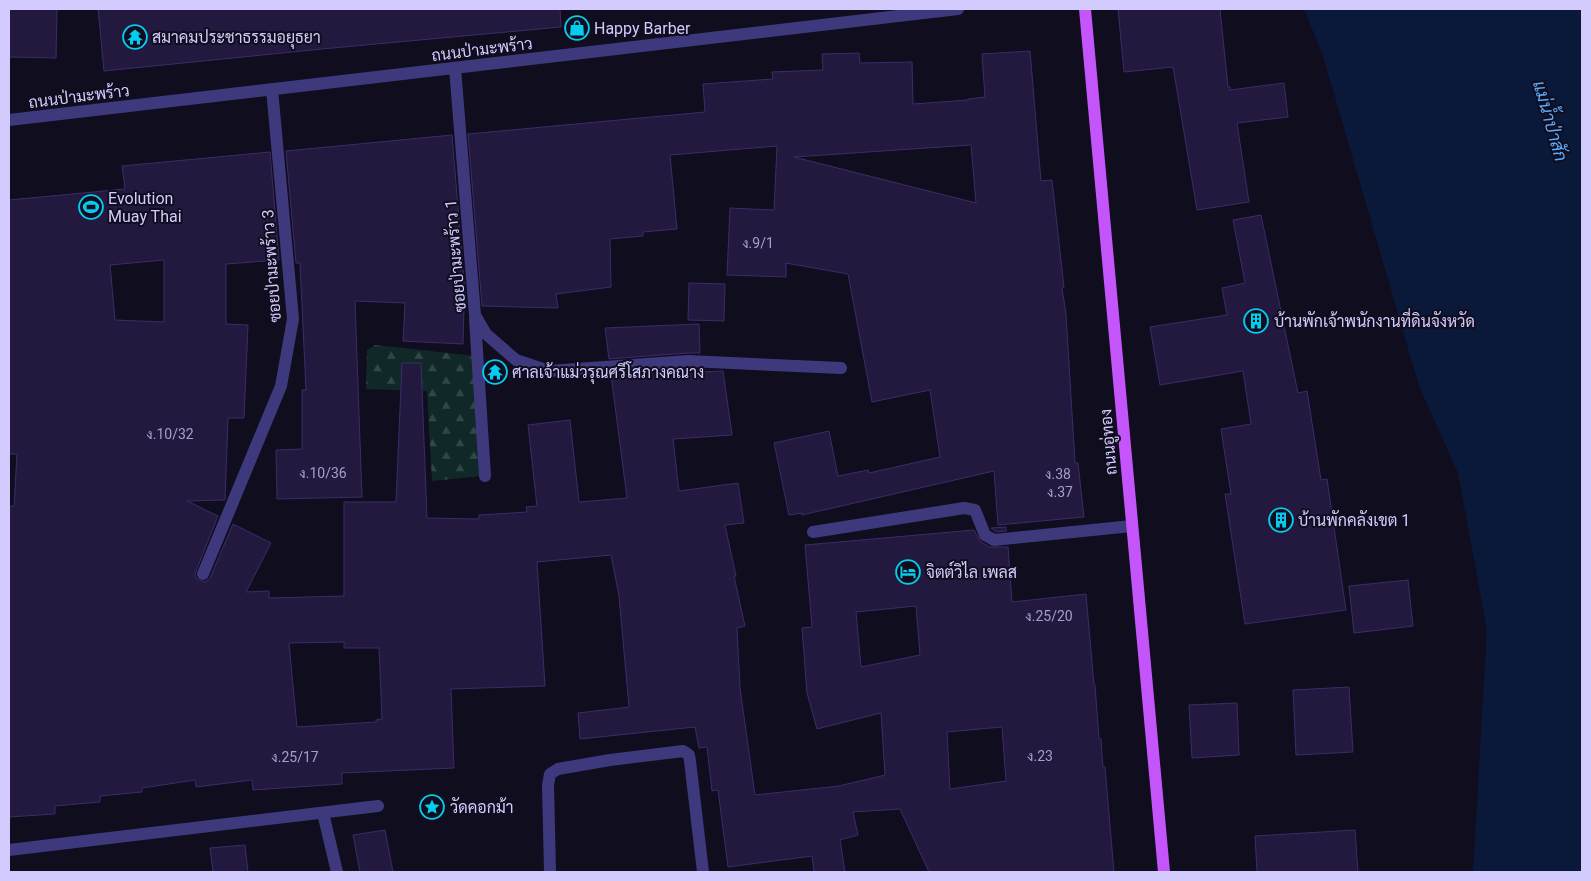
<svg xmlns="http://www.w3.org/2000/svg" width="1591" height="881" font-family="Roboto,Sarabun,sans-serif">
  <style>
    .forest { fill: url(#forest-firs) }
    .water { fill: #0a193a }
    .building { fill: #23193f; stroke: #3b2c6a; fill-rule: evenodd }
    .lines { fill: none; stroke-linecap: round; stroke-linejoin: round }
    .minor { stroke: #3e397c; stroke-width: 12 }
    .major { stroke: #c455fb; stroke-width: 12 }
    .labels { text-anchor: middle; stroke-width: 4; stroke-linejoin: round; paint-order: stroke }
    .number-label { font-size: 14px; fill: #a79ece }
    .poi-label { font-size: 16px; fill: #d3cbfe; stroke: #100d1e; text-anchor: start }
    .street-label { font-size: 16px; fill: #d3cbfe; stroke: #100d1e }
    .water-label { font-size: 18px; font-style: italic; fill: #5caafb; stroke: #100d1e }
  </style>
  <defs>
    <pattern id="forest-firs" width="22" height="20" patternUnits="userSpaceOnUse" patternTransform="scale(1.25)"><rect width="22" height="20" fill="#102828"/><path d="M5 1l3.5 6h-7zM16 11l3.5 6h-7z" fill="#324648"/></pattern>
  </defs>
  <rect width="100%" height="100%" fill="#100d1e"/>
  <path class="forest" d="M375,345l101,11 6,120 -50,5 -5,-90 -61,-2 1,-39z"/>
  <path class="water" d="M1304,9h278v863h-109l14,-242 -29,-157 -39,-87 -96,-330z"/>
  <path class="building" d="M9,9h48l-1,49 -47,-1z
    M98,9h462l1,18 -239,22 -218,22z
    M1118,9h102l8,78h2v3l54,-7 4,34 -51,6 12,79 -52,8 -24,-143 -49,5z
    M1030,51l11,130 11,-1 12,107 -2,1 4,26 9,149h3l6,54 -86,8 -4,-54 -192,44v-2l-13,2 -15,-72 55,-12 9,45 30,-6 1,3 71,-16 -10,-67 -58,12 -24,-128 -62,-11v14l-59,-2 3,-67 44,2 3,-64 -107,9 7,74 -34,3v4l-33,3 1,48 -55,7 2,14 -76,-2 -14,-172 237,-22 -2,-28 70,-5 -1,-7 51,-2 -1,-16 37,-1 1,10 52,-1 1,42 55,-4v-1l17,-2 -3,-43zM971,145l5,58 -182,-46z
    M452,135l14,170h-2l-1,39 -60,-3 2,-38 -50,-2 7,196 -85,2 -1,-49 26,-1v-59h4l-6,-127h-4l-10,-112z
    M270,152l9,108 -53,4v60l22,1 -4,93h-16l-3,82 -38,1 31,15 -22,55 -1,5 2,3 8,3 5,-4 23,-54 38,19 -25,49 23,-1v7l75,-2v-94h52l6,-139h19l6,155 52,1v-4l48,-3 -1,-5 11,-1 -9,-81 42,-5 9,82 48,-4 -16,-123 77,-6 13,1v2l22,-1 9,64 -59,4 6,52 59,-8 6,40 -19,2 11,51h-2l11,50 -8,2 3,60 15,107 84,-9 46,-11 -4,-62 -64,16 -10,-36 -5,-65 10,-1 -7,-82 169,-15 7,12 9,5h18l4,55 74,-8 8,91h1l4,54h2l2,28h2l9,105h-185l-29,-63 -47,3 5,23 -18,5 5,32h-31l-2,-16 -84,11 -10,-77 -6,1 -5,-44 -8,1 -4,-21 -115,12 -2,-26 51,-6 -10,-111 -8,-41 -74,7 8,124 -94,3 3,79 -112,5v11l-89,6 -1,-10 -56,7 -1,-7 -53,8v4l-42,4v6l-45,4v8l-46,3v-311h5l3,-52h-8v-254l116,-11 -3,-23zM164,260v62l-49,-2 -5,-55zM916,606l4,49 -59,12 -5,-55zM344,642v6h35l3,71 -6,1v2l-79,5 -8,-84zM1002,727l4,54 -56,8 -3,-57z
    M1261,215l37,178 9,-2 14,89 6,-1 19,131 -101,14 -20,-130h6l-10,-65 30,-5 -8,-53 -83,14 -10,-58 77,-12 -5,-27 23,-5 -12,-63z
    M689,283l36,1 -1,37 -36,-1z
    M699,324l1,29h-12l-79,6 -4,-31z
    M1006,527v4l-10,1 -5,-4z
    M1408,580l5,46 -59,7 -5,-47z
    M1349,687l4,65 -57,3 -3,-65z
    M1237,703l2,52 -47,3 -3,-53z
    M385,830l8,42h-33l-7,-37z
    M1355,830l3,42h-101l-2,-36z
    M245,845l3,27h-35l-3,-24z"/>
  <g class="lines">
    <path class="minor" d="M455,68l20,247 11,19 30,26 33,11 139,-10 153,7
      M9,120l949,-111
      M475,319l10,157
      M813,532l151,-24 11,2 10,25 9,5 138,-14
      M203,574l78,-188 12,-67 -21,-230
      M323,813l14,59
      M9,850l369,-44
      M550,872l-2,-87 2,-11 8,-5 52,-9 73,-9 6,4 1,6 13,111"/>
    <path class="major" d="M1085,9l79,863"/>
  </g>
  <defs>
    <g id="shop-ring" transform="scale(1.25)"><circle r="9.5" fill="#100d1e" stroke="#06cdef" stroke-width="1.5"/><path d="M-5-2.5h2.3a2.7 3.5 0 0 1 5.4 0H5L5.5 6h-11ZM-1.5-2.5h3a1.5 2.3 0 0 0-3 0Z" fill="#06cdef"/></g>
    <g id="temple-ring" transform="scale(1.25)"><circle r="9.5" fill="#100d1e" stroke="#06cdef" stroke-width="1.5"/><path d="M0-6L5-2H3V0L6.5 2.5H4V6H1.5V3h-3V6H-4V2.5H-6.5L-3 0V-2H-5Z" fill="#06cdef"/></g>
    <g id="stadium-ring" transform="scale(1.25)"><circle r="9.5" fill="#100d1e" stroke="#06cdef" stroke-width="1.5"/><path d="M0-5a6.5 5 0 1 0 0 10a6.5 5 0 1 0 0-10ZM-3.5-1.8h7v3.6h-7Z" fill="#06cdef"/></g>
    <g id="building-ring" transform="scale(1.25)"><circle r="9.5" fill="#100d1e" stroke="#06cdef" stroke-width="1.5"/><path d="M-4-6H4V6H1V3H-1V6H-4ZM-2.5-4.3h1.7v1.8h-1.7ZM.8-4.3h1.7v1.8H.8ZM-2.5-1h1.7V.8h-1.7ZM.8-1h1.7V.8H.8Z" fill="#06cdef"/></g>
    <g id="hotel-ring" transform="scale(1.25)"><circle r="9.5" fill="#100d1e" stroke="#06cdef" stroke-width="1.5"/><path d="M-6-4.5h1.5V1H6V5H4.5V3h-9V5H-6ZM-4 0a1.8 1.8 0 1 1 3.6 0ZM.5 0V-2.5h3Q6-2.5 6 0Z" fill="#06cdef"/></g>
    <g id="sight-ring" transform="scale(1.25)"><circle r="9.5" fill="#100d1e" stroke="#06cdef" stroke-width="1.5"/><path d="M0-6L1.8-2.2L6-1.7L2.9 1.2L3.7 5.4L0 3.3L-3.7 5.4L-2.9 1.2L-6-1.7L-1.8-2.2Z" fill="#06cdef"/></g>
  </defs>
  <g fill-rule="evenodd">
    <use href="#shop-ring" x="577" y="28"/>
    <use href="#temple-ring" x="135" y="37"/>
    <use href="#stadium-ring" x="91" y="207"/>
    <use href="#building-ring" x="1256" y="321"/>
    <use href="#temple-ring" x="495" y="372"/>
    <use href="#building-ring" x="1281" y="520"/>
    <use href="#hotel-ring" x="908" y="572"/>
    <use href="#sight-ring" x="432" y="807"/>
  </g>
  <g class="labels">
    <g class="number-label">
      <text x="758" y="248">ง.9/1</text>
      <text x="170" y="439">ง.10/32</text>
      <text x="323" y="478">ง.10/36</text>
      <text x="1058" y="479">ง.38</text>
      <text x="1060" y="497">ง.37</text>
      <text x="1049" y="621">ง.25/20</text>
      <text x="1040" y="761">ง.23</text>
      <text x="295" y="762">ง.25/17</text>
    </g>
    <g class="poi-label">
      <text x="594" y="34">Happy Barber</text>
      <text x="152" y="43">สมาคมประชาธรรมอยุธยา</text>
      <text x="108" y="204">Evolution<tspan x="108" dy="18">Muay Thai</tspan></text>
      <text x="1274" y="327">บ้านพักเจ้าพนักงานที่ดินจังหวัด</text>
      <text x="512" y="378">ศาลเจ้าแม่วรุณศรีโสภางคณาง</text>
      <text x="1298" y="526">บ้านพักคลังเขต 1</text>
      <text x="926" y="578">จิตต์วิไล เพลส</text>
      <text x="450" y="813">วัดคอกม้า</text>
    </g>
    <g class="street-label">
      <text transform="translate(482 49) rotate(-7)" y="6">ถนนป่ามะพร้าว</text>
      <text transform="translate(79 96) rotate(-7)" y="6">ถนนป่ามะพร้าว</text>
      <text transform="translate(455 256) rotate(-95)" y="6">ซอยป่ามะพร้าว 1</text>
      <text transform="translate(271 266) rotate(-94)" y="6">ซอยป่ามะพร้าว 3</text>
      <text transform="translate(1108 442) rotate(-95)" y="6">ถนนอู่ทอง</text>
    </g>
    <g class="water-label">
      <text transform="translate(1550 121) rotate(74)" y="6">แม่น้ำป่าสัก</text>
    </g>
  </g>
  <rect width="1591" height="881" fill="none" stroke="#d3cbfe" stroke-width="20"/>
</svg>
